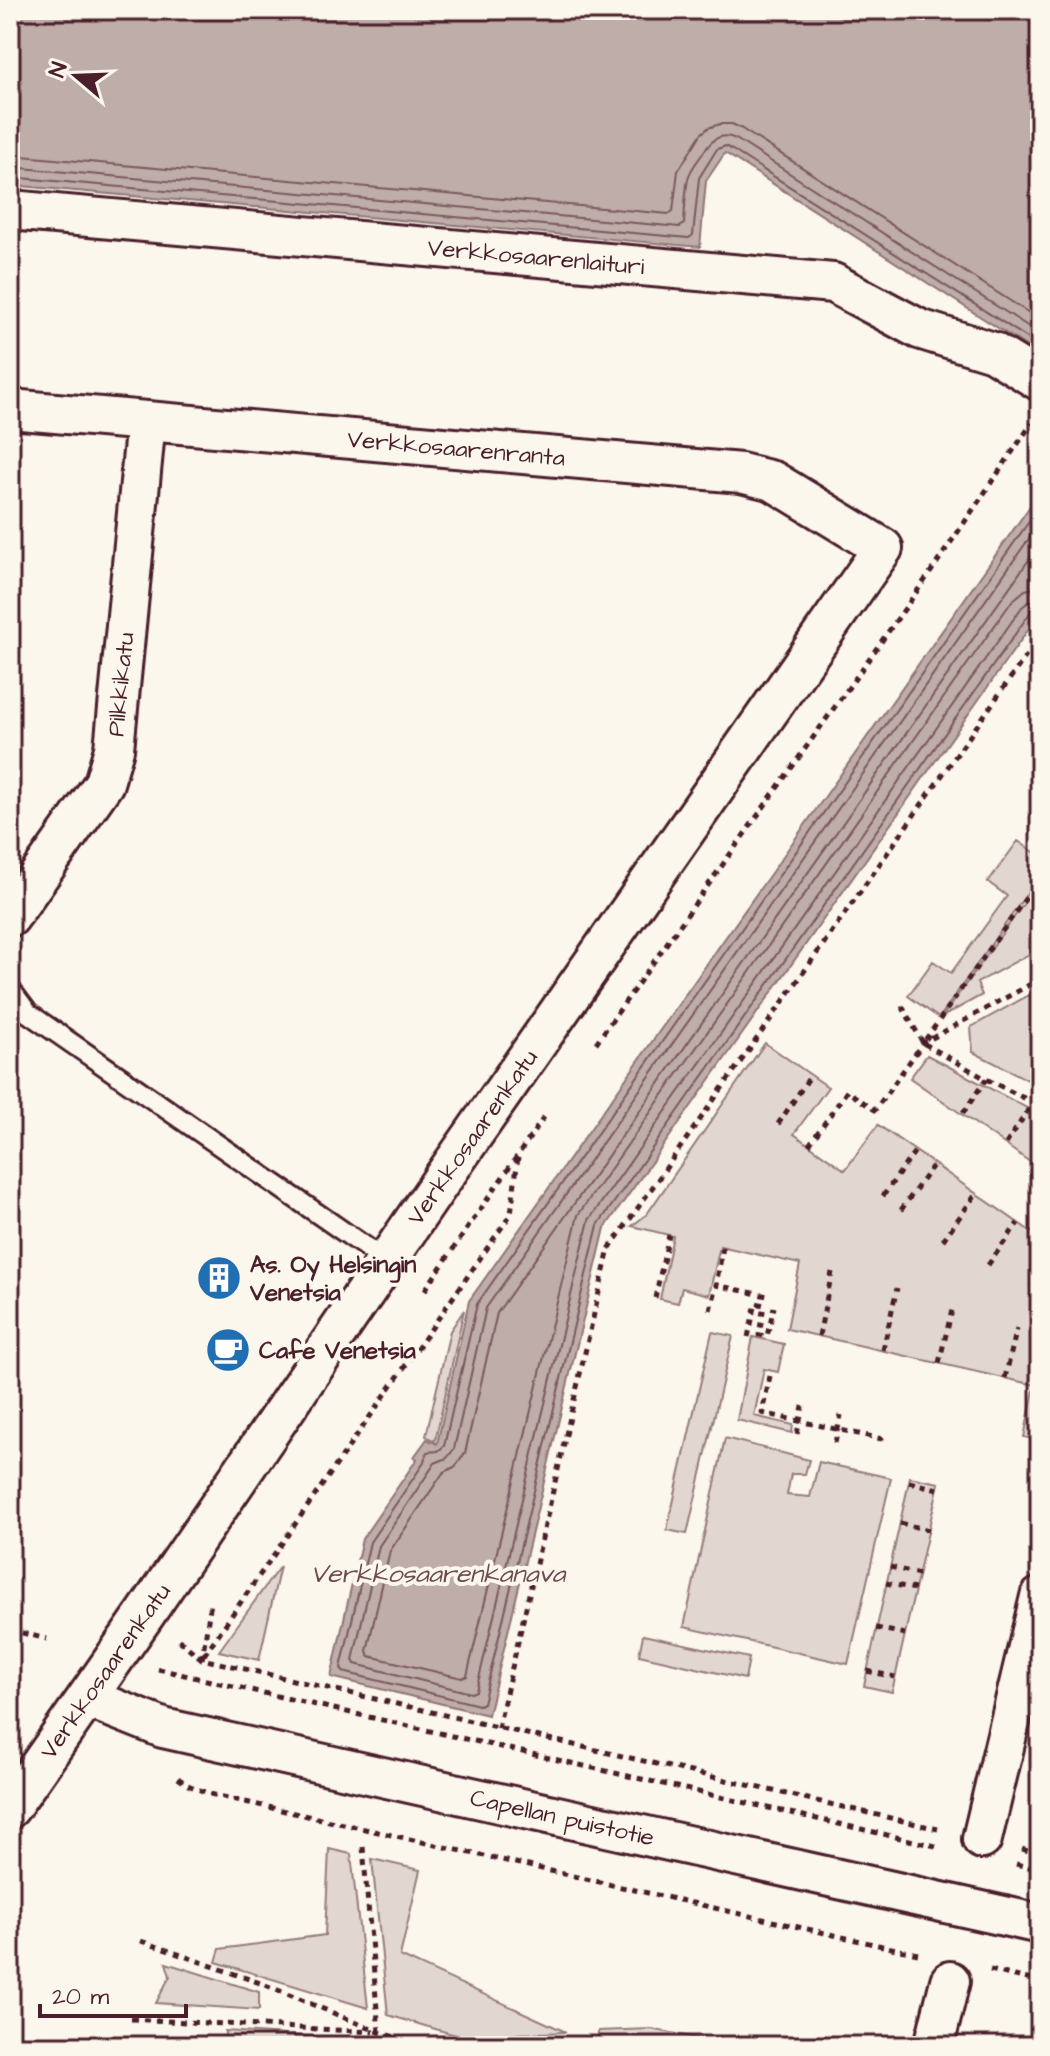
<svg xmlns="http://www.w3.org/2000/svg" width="1050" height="2056" font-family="'Architects Daughter',sans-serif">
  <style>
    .green { fill: #e2d7d0; stroke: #967b7e; stroke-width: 2 }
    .water { fill: #bfadaa; stroke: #907477; stroke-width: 2 }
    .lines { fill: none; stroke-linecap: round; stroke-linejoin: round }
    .shore { stroke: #79585e; stroke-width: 2 }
    .lane-casing { stroke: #4a1f2b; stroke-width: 24 }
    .street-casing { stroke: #4a1f2b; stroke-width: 44 }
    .path { stroke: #4a1f2b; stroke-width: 5; stroke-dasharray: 6 6; stroke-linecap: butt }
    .lane { stroke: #fbf7ec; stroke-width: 18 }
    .street { stroke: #fbf7ec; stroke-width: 38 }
    .labels { text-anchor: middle; stroke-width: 8; stroke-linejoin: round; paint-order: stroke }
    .street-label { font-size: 24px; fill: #4a1f2b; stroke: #fbf7ec }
    .poi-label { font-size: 24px; font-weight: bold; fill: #4a1f2b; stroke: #fbf7ec; text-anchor: start }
    .water-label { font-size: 26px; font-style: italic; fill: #6d4a51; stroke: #fbf7ec }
  </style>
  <rect width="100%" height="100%" fill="#fbf7ec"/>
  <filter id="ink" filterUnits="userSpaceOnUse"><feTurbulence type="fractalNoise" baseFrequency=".0125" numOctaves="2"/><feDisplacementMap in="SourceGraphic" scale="16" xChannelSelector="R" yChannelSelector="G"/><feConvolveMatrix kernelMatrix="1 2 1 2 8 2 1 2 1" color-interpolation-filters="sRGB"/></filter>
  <g filter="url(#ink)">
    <path class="green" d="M1018,841l22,15v19l-101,143 -31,-22 25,-35 18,12 56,-77 -19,-14z
      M1040,881v67l-63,35 5,12 -40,22z
      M1040,989v97l-67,-34 -2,-25z
      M765,1043l63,44 -34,47 51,36 33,-45 162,113v93l-2,4 2,3v84l-7,17 -9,-2 11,-52 -248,-56 13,-65 -80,-18 -11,49 -27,-7 -4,15 -18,-4 13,-63 -41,-10 15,-12z
      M927,1055l113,60v54l-130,-91z
      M464,1310l-29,131 -9,-5 24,-105z
      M712,1332l21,4 -46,198 -20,-4z
      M753,1337l31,7 -6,28 -14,-3 -10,47 39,9 -1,8 -55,-13z
      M725,1438l84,22 -4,14h-14l-4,21 23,2 9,-35 72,16 -43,186 -164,-37z
      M910,1477l29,6 -47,209 -28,-6z
      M280,1566l-21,94 -40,-9z
      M643,1635l106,23 -4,21 -106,-24z
      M329,1849l22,5 17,154 -152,-46 4,-13 105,-14z
      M372,1859l48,11 -20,86 166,76 -50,2 -1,12h-22l-105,-31z
      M166,1963l93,29v18l-103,-7 14,-27z
      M651,2029l61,12v5h-114v-15z
      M225,2031l117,8v7h-117z"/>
    <path class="water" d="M10,10h1030v345l-315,-202 -19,28 -6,66 -690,-62z
      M1040,492v121l-435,615 -117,487 -157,-38 31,-138 55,-80 -3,-2 13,-18 10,5 32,-143z"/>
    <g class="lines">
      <path class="shore" d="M10,155l659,59 4,-3 5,-40 23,-37 7,-6 12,-4h12l10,5 298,191
        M10,167l670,60 4,-3c1,-15 1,-31 4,-45 2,-9 8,-16 13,-23 9,-14 17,-25 35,-17l304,195
        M10,177l679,61 4,-3 6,-57 18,-29 9,-3 314,200
        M1040,506l-563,798 -33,142 -6,5 -11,1 -4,12 -53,78 -29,126 2,4 136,33 4,-2 115,-478 432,-612 4,-3 6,-1
        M1040,523l-554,785 -32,141 -7,9 -12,5 -56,83 -26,114 2,4 116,29 5,-2 113,-471 433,-613 8,-6 10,-2
        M1040,544l-543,769 -32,140 -9,13 -13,7 -53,78 -23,100 2,5 93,22 5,-2 111,-461 434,-614 13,-11 15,-3"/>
      <g class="lane-casing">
        <path id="lane" d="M10,989l18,24 358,248"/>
      </g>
      <g class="street-casing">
        <g id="street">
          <path id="s1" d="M10,210l823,73 86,46 74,23 47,29"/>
          <path id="s2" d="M10,409l731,64 32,8 110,67 -440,630 -297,435 -136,195"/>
          <path id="s3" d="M10,917l94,-134 10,-34 32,-328"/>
          <path id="s4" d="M88,1698l75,30 877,196"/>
          <path d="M982,1839l58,-242"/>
          <path d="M934,2046l16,-65"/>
        </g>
      </g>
      <path class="path" d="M1040,878l-117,165 63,36 54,27
        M902,1006l21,37
        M596,1043l334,-470 102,-150
        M963,1113l23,-34
        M778,1124l33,-49
        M1006,1144l27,-41
        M809,1145l38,-54 28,19 48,-67 117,-64
        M883,1196l32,-45
        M901,1210l33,-46
        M943,1240l33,-46
        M723,1247l-7,38 56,12
        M988,1265l30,-42
        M1032,1287l8,-12
        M425,1290l119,-173
        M655,1298l14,-63
        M710,1310l6,-25
        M819,1336l13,-64
        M748,1337l8,-34 8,2 -5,30 8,1 7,-29
        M883,1350l14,-62
        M939,1363l14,-57
        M770,1376l-8,37 120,26 -1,5
        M1005,1378l12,-50
        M797,1434l6,-28
        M835,1443l6,-28
        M909,1482l29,7
        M900,1523l29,7
        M890,1567l29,7
        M886,1583l29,6
        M876,1628l29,6
        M10,1630l37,9
        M179,1640l23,19 736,170
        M204,1655l307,-441 7,-57
        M202,1659l9,-58
        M158,1669l782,178
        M867,1671l28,6
        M498,1728l111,-479 431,-613
        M178,1778l10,7 22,9 708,160
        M363,1847l16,185 -2,14
        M1022,1849l18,6
        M1016,1864l24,6
        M141,1941l122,43 116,48 43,14
        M990,1970l50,12
        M131,2019l243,13"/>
      <use href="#lane" class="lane"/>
      <use href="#street" class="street"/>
    </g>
  </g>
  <defs>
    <g id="building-disc" transform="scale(2.3)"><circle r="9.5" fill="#1f6fb2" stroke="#fbf7ec"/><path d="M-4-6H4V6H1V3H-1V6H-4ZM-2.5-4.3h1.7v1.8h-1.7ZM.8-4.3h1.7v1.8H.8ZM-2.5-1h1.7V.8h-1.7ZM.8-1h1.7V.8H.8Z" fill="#fff"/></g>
    <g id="cafe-disc" transform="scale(2.3)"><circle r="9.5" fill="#1f6fb2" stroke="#fbf7ec"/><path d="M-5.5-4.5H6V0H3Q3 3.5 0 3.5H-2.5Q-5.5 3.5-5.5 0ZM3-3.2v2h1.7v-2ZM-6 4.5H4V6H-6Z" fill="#fff"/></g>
  </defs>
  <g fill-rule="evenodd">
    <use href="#building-disc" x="219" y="1278"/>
    <use href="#cafe-disc" x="228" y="1350"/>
  </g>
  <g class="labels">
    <g class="street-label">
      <text dy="8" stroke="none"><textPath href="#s1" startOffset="528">Verkkosaarenlaituri</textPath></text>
      <text dy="8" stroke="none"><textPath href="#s2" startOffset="448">Verkkosaarenranta</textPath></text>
      <text dy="8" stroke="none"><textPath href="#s3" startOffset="264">Pilkkikatu</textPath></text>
      <text transform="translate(472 1137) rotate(-55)" y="8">Verkkosaarenkatu</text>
      <text transform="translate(105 1671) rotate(-55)" y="8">Verkkosaarenkatu</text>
      <text dy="8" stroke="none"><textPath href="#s4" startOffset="490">Capellan puistotie</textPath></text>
    </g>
    <g class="poi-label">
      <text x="250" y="1272">As. Oy Helsingin<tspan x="250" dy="28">Venetsia</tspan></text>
      <text x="259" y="1358">Cafe Venetsia</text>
    </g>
    <g class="water-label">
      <text x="438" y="1582">Verkkosaarenkanava</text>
    </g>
  </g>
  <rect width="1050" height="2056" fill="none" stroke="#fbf7ec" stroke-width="40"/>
  <rect x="20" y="20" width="1010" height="2016" fill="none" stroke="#4a1f2b" stroke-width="3" filter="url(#ink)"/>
  <g transform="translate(76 76) rotate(289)" stroke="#fbf7ec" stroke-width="6" paint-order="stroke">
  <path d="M0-6L14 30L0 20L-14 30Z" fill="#4a1f2b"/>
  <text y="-12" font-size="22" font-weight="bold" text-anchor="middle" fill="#4a1f2b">N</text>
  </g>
  <path d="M40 2004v12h146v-12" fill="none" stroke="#4a1f2b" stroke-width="4"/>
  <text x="52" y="2004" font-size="24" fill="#4a1f2b" stroke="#fbf7ec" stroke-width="6" paint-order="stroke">20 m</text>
</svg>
